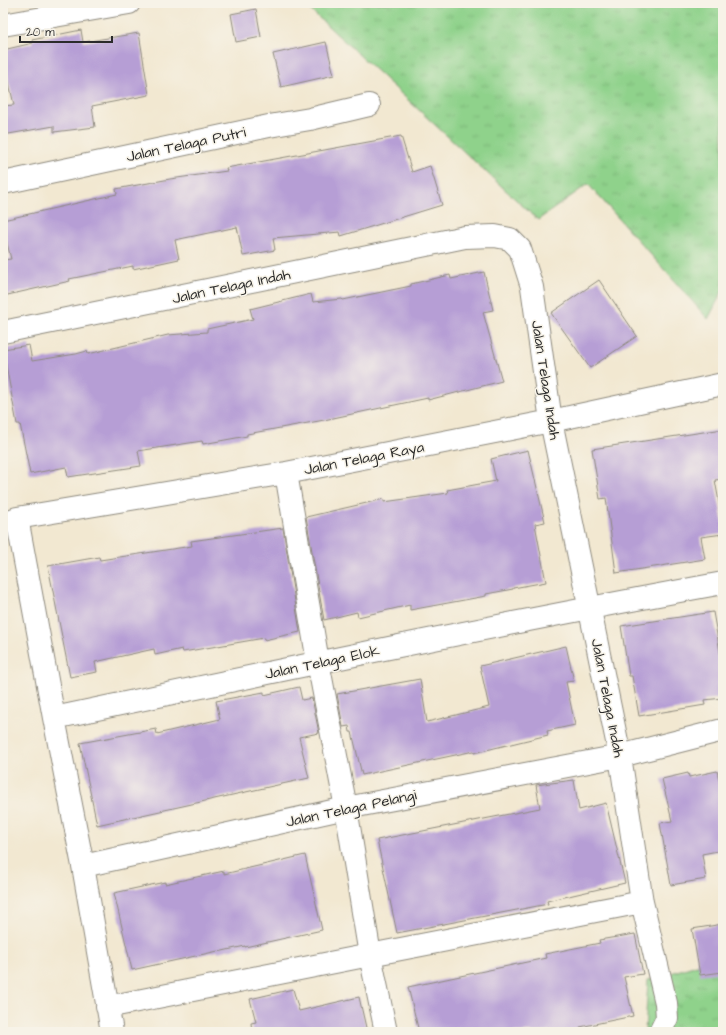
<svg xmlns="http://www.w3.org/2000/svg" width="726" height="1035" font-family="'Architects Daughter',sans-serif">
  <style>
    .grass { fill: url(#grass-tufts); stroke: #5d7e5b }
    .building { fill: #b69ed5 }
    .lines { fill: none; stroke-linecap: round; stroke-linejoin: round }
    .street-casing { stroke: #8e8a7e; stroke-width: 24 }
    .street { stroke: #fff; stroke-width: 22 }
    .labels { text-anchor: middle; stroke-width: 3; stroke-linejoin: round; paint-order: stroke }
    .street-label { font-size: 15px; fill: #2b2b2b; stroke: #f7f3e8 }
  </style>
  <defs>
    <pattern id="grass-tufts" width="24" height="20" patternUnits="userSpaceOnUse"><rect width="24" height="20" fill="#8fd28b"/><path d="M3 7l-1-3M5 7V3M7 7l1-3M15 17l-1-3M17 17v-4M19 17l1-3" fill="none" stroke="#7cb478"/></pattern>
  </defs>
  <rect width="100%" height="100%" fill="#f7f3e8"/>
  <filter id="ink" filterUnits="userSpaceOnUse"><feTurbulence type="fractalNoise" baseFrequency=".025" numOctaves="2"/><feDisplacementMap in="SourceGraphic" scale="8" xChannelSelector="R" yChannelSelector="G"/><feConvolveMatrix kernelMatrix="1 2 1 2 8 2 1 2 1" color-interpolation-filters="sRGB"/></filter>
  <filter id="wash" filterUnits="userSpaceOnUse"><feTurbulence type="fractalNoise" baseFrequency=".012" numOctaves="4" result="noise"/><feDisplacementMap in="SourceGraphic" scale="16" xChannelSelector="R" yChannelSelector="G"/><feGaussianBlur stdDeviation="0.9" result="paint"/><feColorMatrix in="noise" values="0 0 0 0 0 0 0 0 0 0 0 0 0 0 0 0 0 1.4 0 .05"/><feComposite in="paint" operator="in"/></filter>
  <g filter="url(#wash)">
    <rect width="100%" height="100%" fill="#f2e8d1"/>
    <path class="grass" d="M303,3h420v287l-15,29 -120,-135 -50,36z
      M723,957v75h-78l3,-52z"/>
    <g id="blocks">
      <path class="building" d="M256,9l5,28 -25,5 -5,-28z
        M81,30l2,12 56,-9 10,62 -57,11 3,21 -41,5v-6l-51,9v-29l11,-1 -11,-49v-6l30,-7 -1,-3z
        M326,42l8,33 -53,12 -8,-33z
        M401,136l11,36 18,-6 12,39 -101,31 -1,-4 -67,6 2,12 -32,6 -6,-29 -62,13 4,19 -46,10v-3l-64,13 1,2 -67,15v-36l8,-1 -8,-32v-7l114,-26 -1,-5 54,-10 57,-8 -1,-3z
        M484,272l9,38 -10,2 19,69 -74,19v-2l-109,23 -72,13v2l-44,8 -1,-3 -64,10 3,15 -73,11 -2,-10 -36,7 -10,-50h-3l-14,-75 26,-4 3,16 44,-7 11,-3 1,3 80,-19 39,-3v-3l46,-10 -3,-10 61,-15 2,8 29,-3 1,1 68,-14v-2l39,-9 1,4z
        M599,280l38,56 -47,32 -39,-55z
        M723,429v50l-8,1 8,44v10l-22,3 4,22 -89,14 -10,-75 -6,1 -8,-50z
        M528,450l17,72 -10,2 11,58 -33,6v1l-27,5v2l-76,14v-5l-52,12 -1,-5 -33,8 -18,-103 78,-18v3l64,-9 -1,-3 49,-9 -5,-22z
        M283,528l17,104 -36,8v-2l-81,14 -1,-3 -27,6 -1,-6 -59,13 2,10 -27,5 -22,-111 51,-9 1,3 92,-14 -1,-5z
        M713,612l10,57v29l-19,2 1,5 -66,11 -7,-40h-3l-8,-50z
        M566,646l8,35 -8,1 9,43 -28,6 1,4 -74,18v-2l-112,24 -10,-43h-2l-1,-6 -6,1 -6,-33 83,-15 7,43 62,-15 -9,-41z
        M299,687l3,13 10,-2 7,35 -20,4 10,41 -212,47 -17,-82 76,-14 1,5 63,-15 -4,-18 48,-9v3z
        M717,771l6,26v53l-21,4 4,25 -35,6 -11,-62 12,-2 -10,-42 26,-6 1,4z
        M574,780l5,30 27,-7 19,80 -78,18 1,3 -151,29 -20,-93 163,-32 -4,-23z
        M305,855l17,75 -77,17v-1l-27,6v-1l-86,19 -18,-77 51,-11v2l59,-13v3z
        M723,924v48l-23,3 -8,-46z
        M635,934l8,40 -19,3 9,39 -53,11v5h-161l-11,-45 138,-29 -1,-4 55,-11 -1,-3z
        M293,989l6,22 60,-14 8,35h-115l-1,-9 5,-1 -6,-23z"/>
    </g>
  </g>
  <g filter="url(#ink)">
    <use href="#blocks" fill-opacity="0" stroke="#8e8a7e" stroke-width="1"/>
    <g class="lines">
      <g class="street-casing">
        <path id="street" d="M3,25l126,-22
          M3,183l266,-57 41,-7 59,-14
          M3,332l462,-95 30,-1 15,3 10,10 12,38 19,134 69,335 22,146 24,101 1,15 -7,14
          M286,473l32,189 28,146 24,147 16,77
          M17,518l37,200 29,148 29,166
          M3,523l14,-5 269,-45 265,-52 172,-37
          M54,718c222,-47 445,-94 669,-135
          M83,866l263,-58 274,-52 103,-26
          M107,1007l263,-52 272,-53"/>
      </g>
      <use href="#street" class="street"/>
    </g>
  </g>
  <g class="labels">
    <g class="street-label">
      <text transform="translate(186 144) rotate(-12)" y="5">Jalan Telaga Putri</text>
      <text transform="translate(231 286) rotate(-12)" y="5">Jalan Telaga Indah</text>
      <text transform="translate(546 380) rotate(81)" y="5">Jalan Telaga Indah</text>
      <text transform="translate(364 458) rotate(-11)" y="5">Jalan Telaga Raya</text>
      <text transform="translate(322 662) rotate(-12)" y="5">Jalan Telaga Elok</text>
      <text transform="translate(608 698) rotate(79)" y="5">Jalan Telaga Indah</text>
      <text transform="translate(351 808) rotate(-12)" y="5">Jalan Telaga Pelangi</text>
    </g>
  </g>
  <rect width="726" height="1035" fill="none" stroke="#f7f3e8" stroke-width="16"/>
  <path d="M20 36v6h92v-6" fill="none" stroke="#2b2b2b" stroke-width="2"/>
  <text x="26" y="36" font-size="12" fill="#2b2b2b" stroke="#f7f3e8" stroke-width="3" paint-order="stroke">20 m</text>
</svg>
